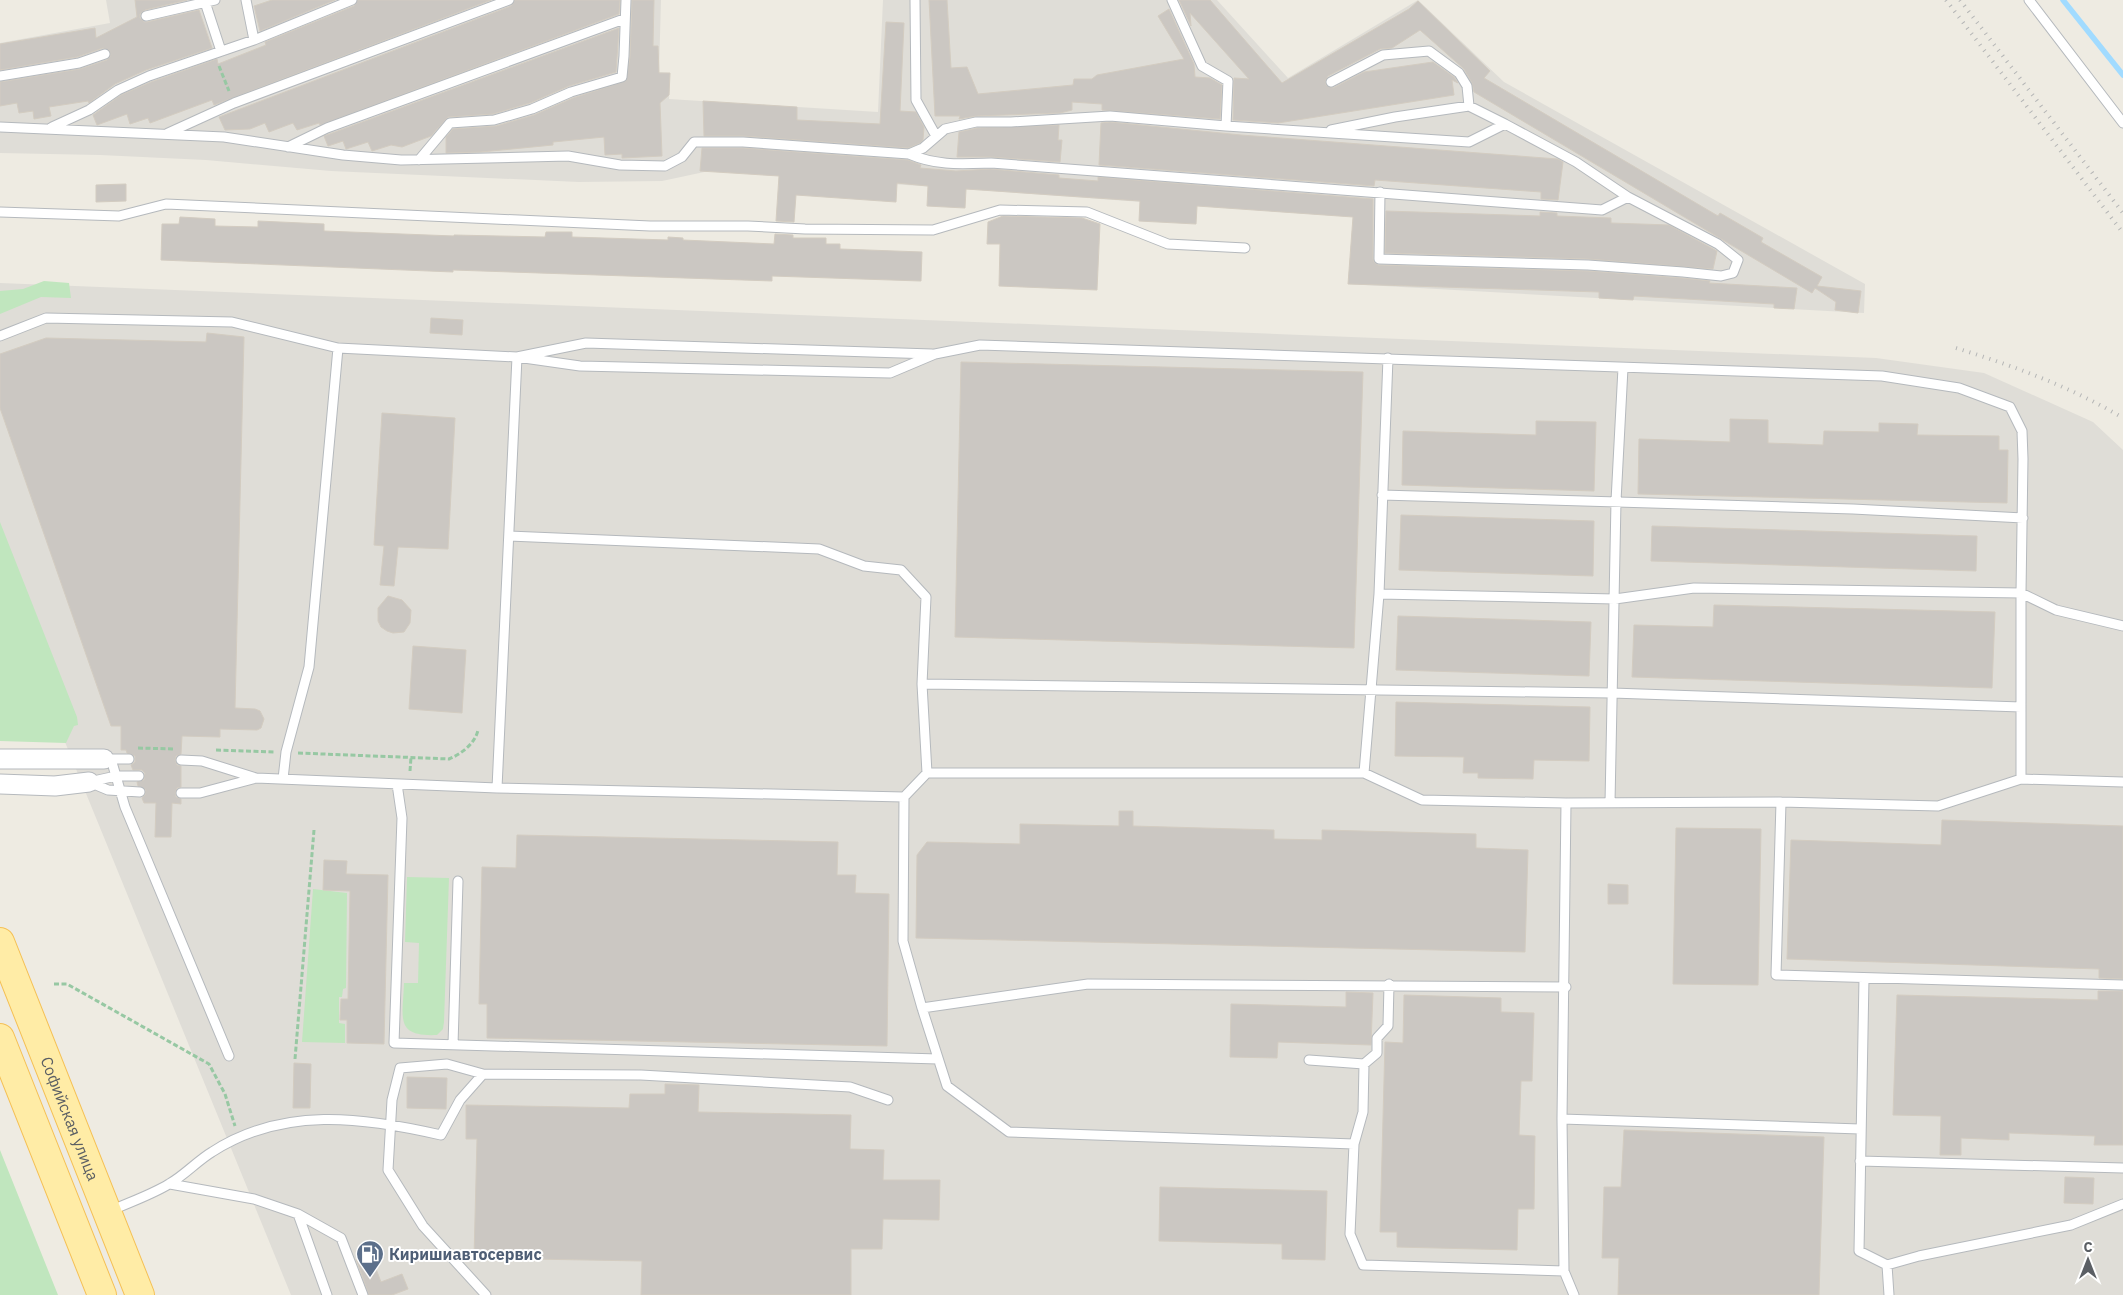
<svg xmlns="http://www.w3.org/2000/svg" width="2123" height="1295" font-family="'IBM Plex Sans',sans-serif">
  <style>
    .industrial { fill: #dfddd7 }
    .green { fill: #c0e6be }
    .lines { fill: none; stroke-linecap: round; stroke-linejoin: round }
    .stream { stroke: #a1dbff; stroke-width: 5.5 }
    .building { fill: #cbc7c2; stroke: #d3ccc1 }
    .service-casing { stroke: #b5b9bd; stroke-width: 11 }
    .minor-casing { stroke: #b5b9bd; stroke-width: 21 }
    .primary-casing { stroke: #f5c055; stroke-width: 30 }
    .path { stroke: #97c8a3; stroke-width: 3; stroke-dasharray: 5 2.5; stroke-linecap: butt }
    .service { stroke: #fff; stroke-width: 9 }
    .minor { stroke: #fff; stroke-width: 19 }
    .primary { stroke: #ffeca6; stroke-width: 28 }
    .rail { stroke: #b4b5b5; stroke-width: 4; stroke-dasharray: 1 6; stroke-linecap: butt }
    .labels { text-anchor: middle; stroke-width: 4; stroke-linejoin: round; paint-order: stroke }
    .street-label { font-size: 16px; fill: #5b5f64; stroke: #fff }
    .service-label { font-size: 16px; font-weight: bold; fill: #4e5e75; stroke: #fff; text-anchor: start }
  </style>
  <rect width="100%" height="100%" fill="#eeebe2"/>
  <path class="industrial" d="M106,0h555l-2,72 11,1 -1,26 209,13 5,-112h334l71,78 130,-78 86,82 361,202 -1,29 -516,-29 5,-67 -644,-46 -47,10 -83,1 -248,-11 -125,-11 -106,-5 -100,-2v-110l110,-20z
    M0,283l1876,75 108,15 109,49 30,28v845h-1832l-291,-712z"/>
  <path class="green" d="M44,281l25,2 2,15 -30,-1 -41,17v-23l23,-2z
    M0,522l77,195 1,8 -4,1 -8,17 -66,-2z
    M407,877l42,1 -5,144 -1,7 -6,6c-43,2 -34,-18 -33,-52h14l1,-40 -14,-1z
    M313,889l34,4 -1,95 -3,1 -1,8h-3v26l6,1v19l-43,-1z
    M0,1150l58,145h-58z"/>
  <g class="lines">
    <path class="stream" d="M2063,0l60,75"/>
  </g>
  <path class="building" d="M135,0h52l-42,10 -5,4v4l4,4h3l52,-12 13,38 -66,22 -31,14 -26,19 -1,-2 -39,6 2,9 -17,3 -1,-8 -14,2 -2,-10 -17,3v-24l80,-13 27,-9 4,-5 -2,-5 -6,-2 -26,9 -77,13v-26l95,-16 1,10 41,-21z
    M272,0h63l-75,31 -6,-25z
    M358,0h133l-277,105 -2,-5 -62,23 -2,-5 -18,6 -3,-10 -30,11 -4,-10 28,-20 30,-13 66,-23 1,5 48,-19 -1,-3 89,-36z
    M515,0h105l-1,14 -299,111 -1,-2 -22,7 -4,-7 -24,9 -4,-9 -15,6 -25,1 -6,-13 292,-111z
    M632,0h22l-1,46h5l1,27h11l-1,22 -9,8 2,53 -40,2v-4l-17,1 -1,-18 -51,5v3l-72,7 -35,1v-16l7,-8 43,-3 38,-11 39,-17 53,-17 4,-24z
    M929,0h18l4,68 16,-1 11,27 95,-9 1,-6h18l5,-4 87,-16 -26,-43 11,-7 25,55 1,13 15,1 12,7 -2,34 -118,-9v-6l-30,-2v8l-12,3 -84,3 -17,3 1,-3h-25z
    M1179,0h31l72,83 127,-74 9,-8 72,70 -6,7 234,138 2,-3 43,25 -2,4 61,35 -5,9 44,5 -3,22 -23,-3 1,-8 -21,-14 -3,5 -338,-201 -2,-9 -8,-14 -44,-39 -28,18 -12,1 -52,27 -3,5 1,4 7,3 31,-16 69,-10 21,15 4,6 -6,-3 2,15 -176,28 -45,-3 1,-42 15,1 -59,-66 1,13z
    M886,22l18,1 -4,88 16,1 8,15 -1,13 -3,3 -12,5 -165,-12h-39l-1,-35 94,6v13l83,4z
    M619,28l-3,44 -47,14 -39,17 -37,11 -45,3 -17,19 -29,11 -11,-2 -19,6 -4,-9 -22,7 -3,-8 -15,5 -4,-10z
    M1110,122l131,13 317,24 5,3 -5,38 -17,-1v-7l-166,-12 -1,6 -275,-21 2,-42z
    M1059,125l-1,15h4l-2,22 -69,-5h-34l2,-25 18,-4z
    M702,148h41l165,12 13,5 -1,3 36,3 35,-2 68,6v3l39,3v-4l275,22v60l1,3 4,3 210,6 94,7 28,3 -1,2 88,5 -3,21 -20,-1v-4l-140,-8 -1,4 -34,-2v-6l-251,-8 5,-67 -156,-11 -1,18 -57,-3 1,-20 -174,-12 -1,19 -38,-2 1,-20 -31,-3 -1,19 -100,-7 -2,27 -18,-1 3,-45 -79,-5z
    M126,184v17l-30,1v-17z
    M1386,211l154,5v-4l17,1v3l54,2v5l58,2 48,26 -4,18 -125,-10 -203,-6z
    M1003,216l79,2 18,6 -3,66 -98,-4 1,-42h-13l1,-22z
    M180,217l35,2v7l43,1v-6l66,3v7l130,5v-1l91,2 1,-5h26v5l96,3v-3l15,1v2l91,4 1,-10 18,1v3h33v6h14v5l82,3 -1,29 -149,-5v5l-319,-11v2l-292,-12 1,-36h17z
    M431,318l32,2 -1,15 -32,-2z
    M207,333l37,4 -9,371 20,1 5,2 4,8 -3,9 -4,2 -37,-1v8l-38,-1 -1,18 -5,2 -1,4 2,5 4,1v21l-4,1 -2,5 1,4 5,2v5l-9,-1 -1,34h-16l1,-34h-12l-2,-5 3,-3 1,-5 -8,-4 -1,-4 7,-2 1,-7 -3,-3h-9l-2,-5 4,-3v-6l-8,-3 -1,-3h-5v-24h-10l-111,-318v-54l46,-16 160,4z
    M961,362l402,10 -9,276 -399,-11z
    M382,413l73,5 -7,131 -50,-2 -4,39 -14,-1 4,-39 -10,-1z
    M1730,419l38,1v23l55,2 1,-14 55,1v-9l39,1 -1,11 82,1v14h9l-1,53 -369,-9 1,-55 91,3z
    M1536,421l60,1 -2,69 -192,-6 1,-54 133,4z
    M1401,515l193,6 -1,55 -194,-6z
    M1652,526l325,10 -1,35 -325,-10z
    M388,596l14,4 9,10 -1,13 -6,9 -11,1 -6,-2 -6,-4 -3,-6v-13z
    M1714,605l281,7 -3,76 -360,-11 2,-52 79,2z
    M1398,616l193,6 -2,54 -193,-6z
    M413,646l53,4 -4,63 -53,-4z
    M1396,702l194,5 -1,54 -55,-1 -1,19 -55,-1v-5h-15l1,-16 -69,-1z
    M1119,811h14v15l141,4v9l48,1v-10l154,4v14l52,2 -3,102 -609,-14 1,-83 10,-13 93,2v-20l99,2z
    M1942,820l181,6v153l-24,-1v-9l-312,-10 4,-119 150,5z
    M1676,828l85,1 -3,156 -85,-1z
    M517,835l321,7 -1,33h19l-1,18 34,1 -2,152 -400,-8v-34h-8l3,-137 34,1z
    M324,860l23,1 -1,13 42,1 -4,169 -37,-1v-23h-7l1,-21h7l2,-108 -27,-1z
    M1608,884l20,1v19h-20z
    M2098,991h25v154h-29l1,-9 -86,-3v7l-48,-2v17h-21l1,-39 -48,-1 4,-120 201,5z
    M1346,992l27,1 -2,52 -93,-3 -1,16 -47,-1 1,-53 115,3z
    M1404,995l97,3v14l33,1 -2,68h-11l-2,54 16,1 -1,73h-16l-1,41 -120,-3v-15h-17l5,-190 18,1z
    M294,1063l17,1 -1,44h-17z
    M407,1077l40,1 -1,31 -39,-1z
    M665,1084l34,1 -1,27 153,3 -1,34 34,1 -1,30h57l-1,40 -56,-1 -1,30h-31v46h-210l1,-34 -168,-3 3,-119h-11v-34l163,3 1,-14h35z
    M1624,1130l200,7 -5,158h-201l1,-37h-17l2,-71h17z
    M2065,1177l29,1 -1,26 -29,-1z
    M1160,1187l167,4 -2,69 -43,-1v-15l-123,-3z
    M370,1253l11,29 21,-8 6,15 -16,6h-23l-13,-36z"/>
  <g class="lines">
    <g class="service-casing">
      <path id="service" d="M246,0l8,40
        M915,0l1,100 20,36
        M1172,0l30,66 26,15 -2,45
        M2029,0l94,123
        M205,2l16,49
        M146,16l69,-16
        M0,76l79,-13 26,-9
        M1331,82l52,-27 46,-4 30,22 8,13 2,20
        M0,127l224,10 119,18 58,5 167,-4 52,9 45,1 17,-9 12,-15h49l166,12 14,-6 22,-19 31,-7h35l99,-6 116,10 243,16 36,-18 71,38 52,35 -26,13 -611,-47c-30,1 -54,3 -82,-9
        M52,127l37,-17 29,-20 31,-14 105,-36 98,-40
        M1331,130l64,-13 74,-11 36,18
        M168,133l66,-30 275,-103
        M288,147l39,-19 297,-109
        M419,160l31,-37 44,-3 38,-11 39,-17 51,-15 2,-21 2,-56
        M1380,192l-1,67 209,6 95,7 38,4 12,-3 5,-13 -20,-16 -90,-47
        M0,212l119,4 47,-12 484,22h98l57,3 128,1 67,-20 87,2 81,32 77,4
        M0,336l46,-18 186,4 106,26
        M1382,495l471,14 170,9
        M509,536l310,13 45,17 37,4 25,27 -4,87 5,89
        M1379,594l236,5 79,-11 327,5 35,17 67,16
        M922,684l690,9 409,14
        M107,759h22
        M111,759l14,48 104,249
        M181,760l21,1 54,17
        M1364,773l15,-179 9,-236
        M283,779l3,-27 23,-85 29,-319 179,9 63,9 310,7 45,-19 45,-9 902,31 77,12 51,19 12,24 1,28 -2,134v186l102,3
        M89,782l19,8 32,2
        M89,782l27,-6h23
        M397,784l5,34 -8,225 544,16
        M497,788l20,-431 69,-14 346,11
        M181,793h19l56,-15 241,10 407,9 23,-24h437l58,27 144,3 215,-1 157,4 83,-27
        M904,797l-1,144 19,67 25,78 62,46 345,12 -4,90 13,31 201,6
        M1781,802l-5,173 347,10
        M1566,803l-4,316 2,152 10,24
        M1610,803l6,-302 7,-133
        M1864,978l-5,273 28,14 2,30
        M922,1008l166,-24 478,3
        M453,1045l5,-164
        M1309,1060l55,4 -1,48 -9,32
        M1364,1064l13,-11v-15l11,-12 1,-42
        M1562,1119l298,10
        M1860,1161l263,7
        M170,1184l84,15 44,15 43,24 22,57
        M110,1211c20,-9 41,-16 59,-27 16,-9 28,-23 43,-32 71,-46 151,-35 229,-17l19,-35 23,-26
        M298,1214l29,81
        M1887,1265l32,-9 152,-31 52,-21
        M486,1295l-63,-69 -35,-56 4,-70 8,-32 47,-4 36,10 158,1 209,12 38,13"/>
    </g>
    <g class="minor-casing">
      <path id="minor" d="M0,759h104
        M0,784l55,2 34,-4"/>
    </g>
    <g class="primary-casing">
      <g id="primary">
        <path id="s1" d="M0,942l140,353"/>
        <path d="M0,1038l102,257"/>
      </g>
    </g>
    <path class="path" d="M219,66l10,25
      M138,748l37,1
      M216,750l59,2
      M298,753l151,6c12,-5 26,-15 29,-29
      M410,771l1,-14
      M54,984h13l142,80 16,30 10,32
      M295,1059l19,-229"/>
    <use href="#service" class="service"/>
    <use href="#minor" class="minor"/>
    <use href="#primary" class="primary"/>
    <path class="rail" d="M1946,0l177,233
      M1960,0l163,213
      M1956,348c58,18 115,39 167,70"/>
  </g>
  <defs>
    <g id="fuel-pin" transform="scale(1.4375)"><path d="M0 17L-7.5 6A9.5 9.5 0 1 1 7.5 6Z" fill="#5c6f8a" stroke="#fff"/><path d="M-5.5-6h7V0h2V4h1.3V-2.5L3-4.5l.8-.8L6-3V5H2.5V1h-1V6h-7ZM-4.2-4.7v3.2H.2V-4.7Z" fill="#fff"/></g>
  </defs>
  <g fill-rule="evenodd">
    <use href="#fuel-pin" x="370" y="1254"/>
  </g>
  <g class="labels">
    <g class="street-label">
      <text dy="6" stroke="none"><textPath href="#s1" startOffset="190">Софийская улица</textPath></text>
    </g>
    <g class="service-label">
      <text x="389" y="1260">Киришиавтосервис</text>
    </g>
  </g>
  <g transform="translate(2088 1260)" stroke="#ffffff" stroke-width="4" paint-order="stroke">
  <path d="M0-4L9 19L0 12L-9 19Z" fill="#5b5f64"/>
  <text y="-8" font-size="14" font-weight="bold" text-anchor="middle" fill="#5b5f64">С</text>
  </g>
</svg>
